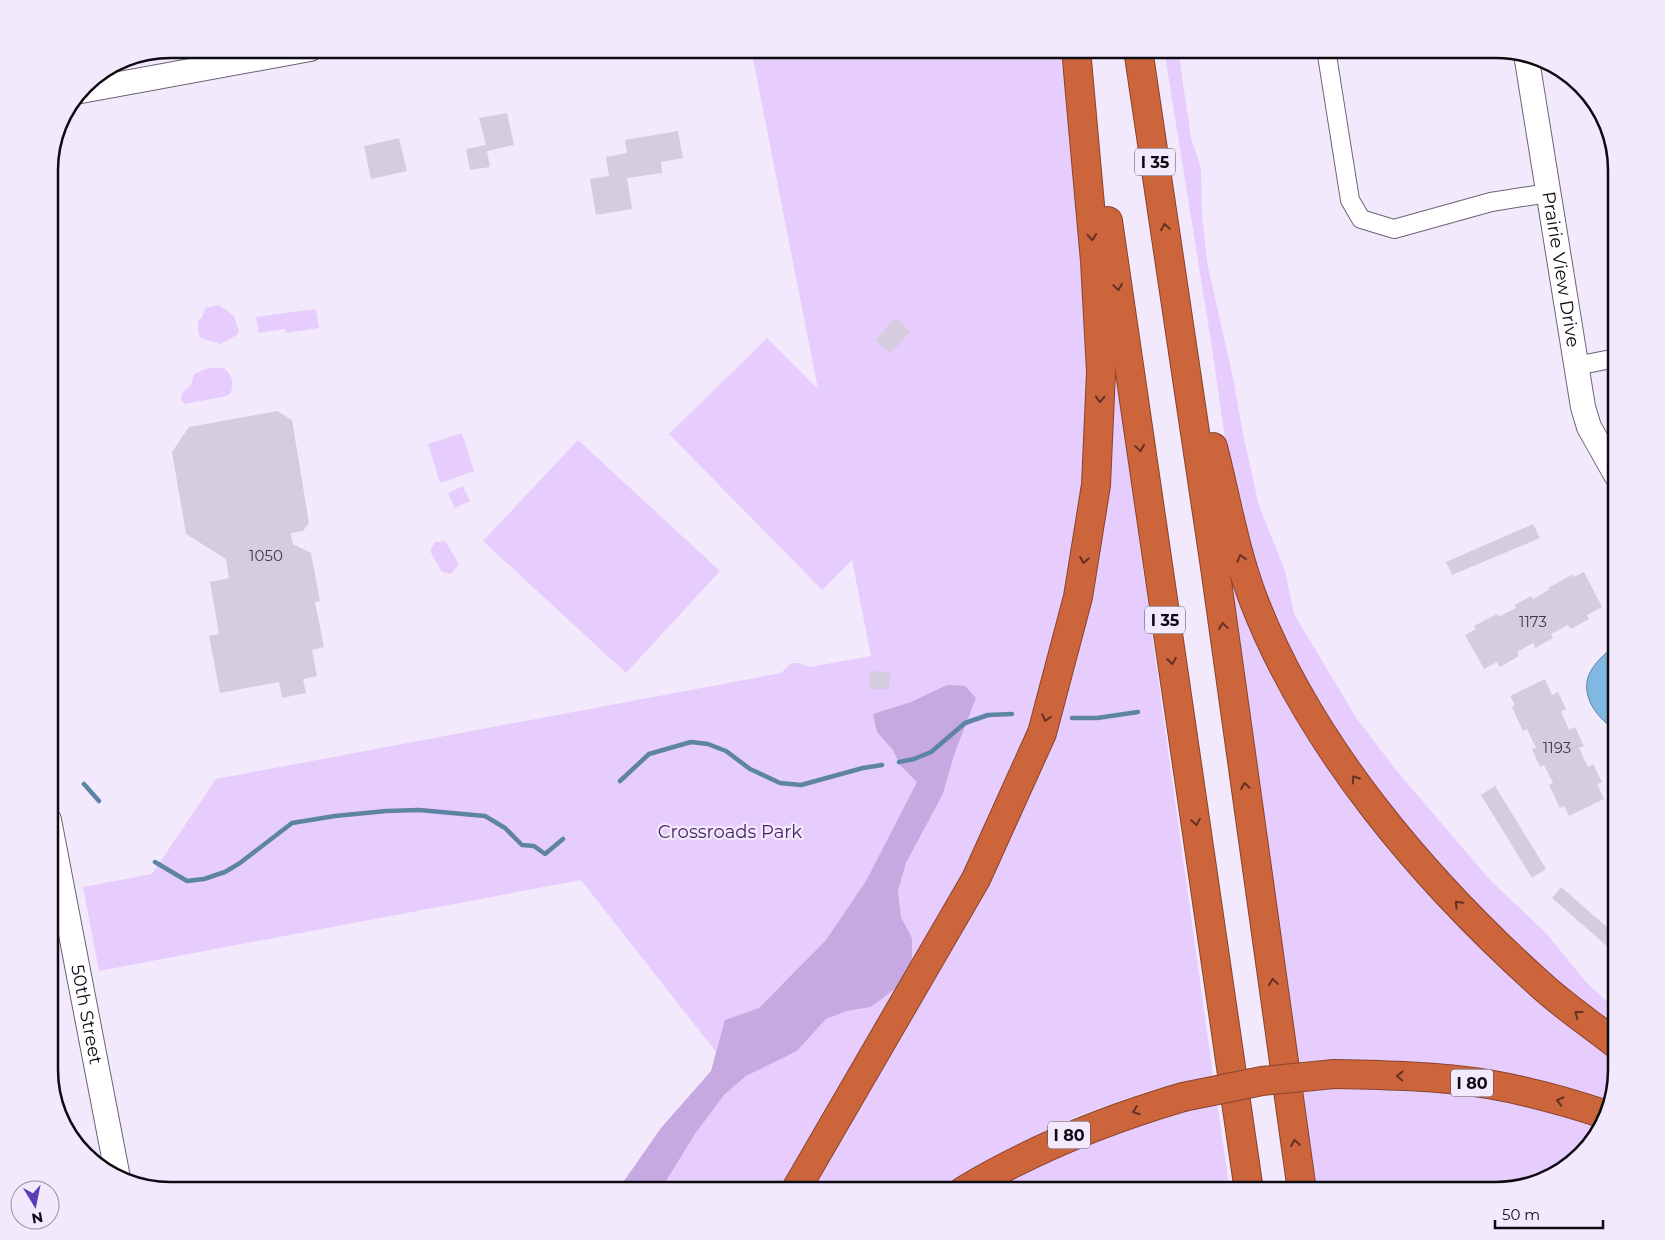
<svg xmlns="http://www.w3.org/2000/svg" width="1665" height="1240" font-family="Montserrat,sans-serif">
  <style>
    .green { fill: #e6cdfe }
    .forest { fill: #c6a9e0 }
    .water { fill: #80b8e1; stroke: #5e84a3 }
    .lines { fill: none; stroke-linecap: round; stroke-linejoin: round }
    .stream { stroke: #5e84a3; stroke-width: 4.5 }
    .building { fill: #d6cce0 }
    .street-casing { stroke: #6b6273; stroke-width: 20 }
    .secondary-casing { stroke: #6b6273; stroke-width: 26 }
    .highway-casing { stroke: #8a442d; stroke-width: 30 }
    .street { stroke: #fff; stroke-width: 18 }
    .secondary { stroke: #fff; stroke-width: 24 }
    .highway { stroke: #cc643c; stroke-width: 28 }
    .highway-bridge-casing { stroke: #8a442d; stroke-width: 30; stroke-linecap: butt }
    .highway-bridge { stroke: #cc643c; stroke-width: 28 }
    .oneway { stroke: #633224 }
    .labels { text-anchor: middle; stroke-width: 4.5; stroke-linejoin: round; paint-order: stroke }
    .number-label { font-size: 15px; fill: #403a45 }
    .shield { fill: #f3e9fd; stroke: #534d58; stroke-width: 1 }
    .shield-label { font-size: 16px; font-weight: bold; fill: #0e0a11 }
    .street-label { font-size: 18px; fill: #0e0a11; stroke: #f3e9fd }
    .park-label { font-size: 18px; fill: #4a2465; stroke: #f3e9fd }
    .rim { fill: none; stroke: #0e0a11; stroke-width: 2.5 }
  </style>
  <rect width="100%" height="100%" fill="#f3e9fd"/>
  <path class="green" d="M751,49h309l8,65 11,55 13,267 -37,230 -63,163 -205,362h-127l35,-57 29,-39 22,-19 51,-25 29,-32 21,-8 25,-4 40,-69 -11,-21 -3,-26 8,-28 37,-69 12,-42 -32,45 -112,178 -84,91 -146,-186 -482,91 -16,-84 69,-13 64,-95 565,-106 10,-10h7l12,4 61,-11 -19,-96 -30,30 -153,-156 98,-96 51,51z
    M1164,49h14l13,89 10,30 1,49 6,50 25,111 10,56 16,72 26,65 9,43 63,105 39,51 95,111 55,52 40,49 30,28v26l-91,-78 -134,-143 -94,-142 -39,-96 -29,-110 -17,-119z
    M219,305l15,11 5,15 -2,4 -17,9 -19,-6 -3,-5v-11l4,-5 3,-9z
    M316,309l3,19 -33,5 -1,-4 -26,4 -3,-16z
    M208,368h16c8,7 10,14 7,24l-4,4 -43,8 -3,-4 1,-7 9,-8 3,-11z
    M1117,381l96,694 -68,17 -69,25 -73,34 -65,40h-132l231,-421 73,-387z
    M462,433l12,38 -34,12 -12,-39z
    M578,440l142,131 -94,102 -143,-132z
    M463,486l7,15 -15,7 -7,-15z
    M445,541l14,23 -8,10 -9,-2 -12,-21 5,-9z
    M1230,564l79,162 307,330 -5,44c-102,-33 -206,-45 -313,-38z
    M1336,1087l119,4 68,12 78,23 -10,18 -43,35 -53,12h-178l-15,-102z
    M1217,1102l13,89h-243l45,-25 118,-48z"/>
  <path class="forest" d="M947,685l18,1 11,12 -21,54 -12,42 -37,69 -8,28 3,26 11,21v26l-15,23 -26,20 -24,4 -21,8 -29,32 -51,25 -22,19 -29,39 -35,57h-43l44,-63 50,-57 14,-51 34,-12 67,-68 40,-59 51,-99 -17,-17 -7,-15 -16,-18 -4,-18 38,-12z"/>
  <path class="water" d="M1616,644v86c-20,-12 -39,-38 -24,-61 6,-10 16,-17 24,-25z"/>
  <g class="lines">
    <path class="stream" d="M1072,718h25l41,-6
      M899,762l15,-3 17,-7 34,-29 23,-8 24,-1
      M620,781l29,-27 42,-12 17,2 18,7 24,18 30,14 21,2 62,-17 19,-3
      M84,784l15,17
      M155,862l32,19 17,-2 21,-7 15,-9 52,-40 43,-7 51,-5 33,-1 66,6 20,12 17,17 12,1 11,8 18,-15"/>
  </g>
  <path class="building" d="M507,113l7,32 -27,6 3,16 -20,3 -4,-21 20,-4 -7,-27z
    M678,131l5,27 -22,4 1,11 -35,5 5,31 -36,6 -6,-36 19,-3 -3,-19 21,-4 -2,-13z
    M399,138l8,33 -36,8 -7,-33z
    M895,318l15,14 -20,22 -15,-13z
    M277,411l15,9 17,103 -6,8 -12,2v3l2,8 18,9 9,48 -5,1 9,45 -12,3 5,26 -14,3 3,14 -24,5 -3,-16 -59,11 -11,-57 10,-2 -9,-52 19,-4 -3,-19 -40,-25 -14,-82 17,-25z
    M1533,524l7,14 -88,37 -6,-13z
    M1584,572l18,35 -15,8 2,4 -18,10 -3,-4 -17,9 2,4 -18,10 -2,-5 -16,9 2,4 -19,11 -3,-5 -13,7 -19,-34 11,-6 -2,-3 23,-12 1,3 18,-9 -1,-3 16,-9 2,3 16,-9 -1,-2 25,-14 1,3z
    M869,671l21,1 -1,17h-20z
    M1545,679l7,16 6,-3 8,17 -5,3 8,18 6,-3 9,19 -5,2 9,19 5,-3 9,18 -5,2 7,15 -35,17 -5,-10 -4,2 -11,-23 4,-2 -9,-18 -4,2 -8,-18 4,-1 -9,-19 -4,2 -11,-24 3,-2 -5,-9z
    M1495,786l51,83 -14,9 -51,-83z
    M1561,887l55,48v19l-64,-56z"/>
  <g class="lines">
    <g class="street-casing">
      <path id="street" d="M1326,49l24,151 11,19 33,10 97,-27 57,-9
        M1576,366l40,-8"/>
    </g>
    <g class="secondary-casing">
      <g id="secondary">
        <path id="s1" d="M1526,54l57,353 6,20 27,48"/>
        <path d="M81,91l229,-42"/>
        <path id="s2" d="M49,820l69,358"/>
      </g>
    </g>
    <g class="highway-casing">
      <path id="highway" d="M1138,49l77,518 87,624
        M1108,221l141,970
        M1213,447c13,51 22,105 41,154 57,147 171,280 288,385 23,21 50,39 74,58
        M1334,1074c52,1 103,2 154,10 40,7 80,18 119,31
        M795,1191l181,-312 66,-146 36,-136 18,-112 5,-113 -6,-111 -19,-212
        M963,1191c69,-42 142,-71 220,-94"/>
    </g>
    <use href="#street" class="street"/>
    <use href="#secondary" class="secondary"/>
    <use href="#highway" class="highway"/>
    <g class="highway-bridge-casing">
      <path id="highway-bridge" d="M1183,1097l79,-16 72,-7"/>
    </g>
    <use href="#highway-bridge" class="highway-bridge"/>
  </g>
  <defs><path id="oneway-chevron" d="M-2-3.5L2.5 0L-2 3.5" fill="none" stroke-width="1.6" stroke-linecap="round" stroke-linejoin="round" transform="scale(1.25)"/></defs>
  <g class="oneway">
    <use href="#oneway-chevron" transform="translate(1165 227) rotate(-99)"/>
    <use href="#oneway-chevron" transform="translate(1092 237) rotate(85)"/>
    <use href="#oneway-chevron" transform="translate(1118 287) rotate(82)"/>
    <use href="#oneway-chevron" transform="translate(1100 399) rotate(93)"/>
    <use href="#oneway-chevron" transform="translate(1140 448) rotate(82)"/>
    <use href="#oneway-chevron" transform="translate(1241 558) rotate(-107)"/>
    <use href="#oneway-chevron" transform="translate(1084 560) rotate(99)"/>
    <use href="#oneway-chevron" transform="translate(1223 626) rotate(-98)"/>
    <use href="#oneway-chevron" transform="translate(1172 661) rotate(81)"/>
    <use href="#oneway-chevron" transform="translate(1046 718) rotate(105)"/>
    <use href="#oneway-chevron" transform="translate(1355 779) rotate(-125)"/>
    <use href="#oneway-chevron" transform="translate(1245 786) rotate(-98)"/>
    <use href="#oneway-chevron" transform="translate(1196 822) rotate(81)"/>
    <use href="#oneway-chevron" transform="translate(1458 904) rotate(-133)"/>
    <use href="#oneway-chevron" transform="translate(1273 982) rotate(-98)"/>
    <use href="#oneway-chevron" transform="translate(1578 1014) rotate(-142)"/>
    <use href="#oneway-chevron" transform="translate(1400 1076) rotate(-179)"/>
    <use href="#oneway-chevron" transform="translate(1560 1101) rotate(-166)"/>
    <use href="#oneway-chevron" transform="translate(1136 1111) rotate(161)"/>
    <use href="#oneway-chevron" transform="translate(1295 1143) rotate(-98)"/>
  </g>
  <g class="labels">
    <g class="number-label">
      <text x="266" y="561">1050</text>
      <text x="1533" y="627">1173</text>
      <text x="1557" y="753">1193</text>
    </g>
    <g class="shield">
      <rect x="1135" y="148.5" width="40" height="27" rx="4"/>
      <rect x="1145" y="606.5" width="40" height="27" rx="4"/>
      <rect x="1451" y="1069.5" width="42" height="27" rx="4"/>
      <rect x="1048" y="1121.5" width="42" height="27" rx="4"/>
    </g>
    <g class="shield-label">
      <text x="1155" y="168">I 35</text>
      <text x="1165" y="626">I 35</text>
      <text x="1472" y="1089">I 80</text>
      <text x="1069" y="1141">I 80</text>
    </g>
    <g class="street-label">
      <text dy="6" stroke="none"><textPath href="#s1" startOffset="218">Prairie View Drive</textPath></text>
      <text dy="6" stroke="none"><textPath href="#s2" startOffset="198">50th Street</textPath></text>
    </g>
    <g class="park-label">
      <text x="730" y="838">Crossroads Park</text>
    </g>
  </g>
  <path d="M0 0H1665V1240H0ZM170 58H1496A112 112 0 0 1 1608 170V1070A112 112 0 0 1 1496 1182H170A112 112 0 0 1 58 1070V170A112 112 0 0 1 170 58Z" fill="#f3e9fd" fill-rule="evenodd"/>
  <path class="rim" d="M170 58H1496A112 112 0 0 1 1608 170V1070A112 112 0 0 1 1496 1182H170A112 112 0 0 1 58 1070V170A112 112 0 0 1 170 58Z"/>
  <g transform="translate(35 1205) rotate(170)"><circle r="24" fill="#f3e9fd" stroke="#97909f"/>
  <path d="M0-4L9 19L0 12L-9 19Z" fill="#5d3db5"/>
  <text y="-8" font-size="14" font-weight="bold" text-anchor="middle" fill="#0e0a11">N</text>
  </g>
  <path d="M1495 1220v8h108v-8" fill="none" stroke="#0e0a11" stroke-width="2.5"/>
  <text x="1502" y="1220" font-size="15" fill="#0e0a11" stroke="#f3e9fd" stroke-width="4" paint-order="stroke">50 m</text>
</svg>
